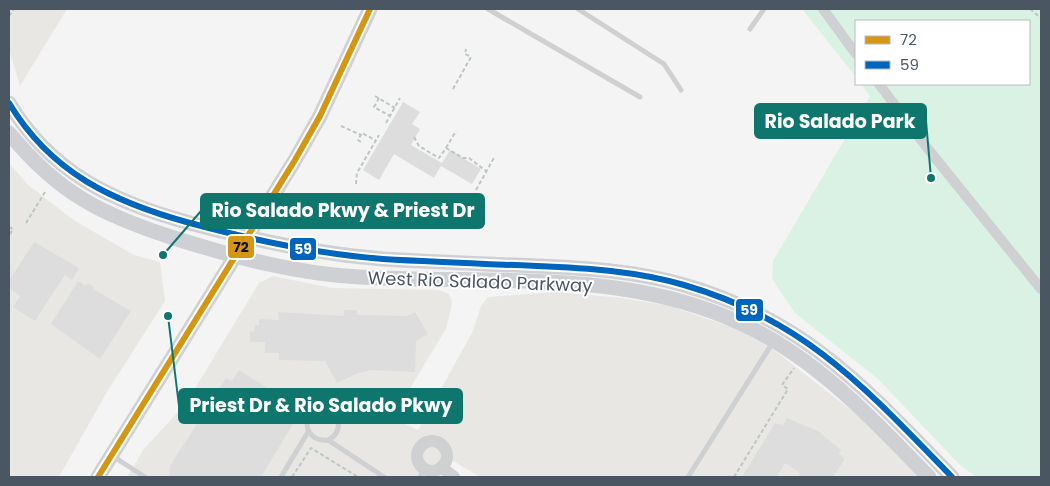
<svg xmlns="http://www.w3.org/2000/svg" width="1050" height="486" font-family="Poppins,sans-serif">
  <style>
    .commercial { fill: #e8e7e3 }
    .green { fill: #d9f2e3 }
    .building { fill: #ddddde }
    .lines { fill: none; stroke-linecap: round; stroke-linejoin: round }
    .path { stroke: #bcc7c4; stroke-width: 2; stroke-dasharray: 4 2.5; stroke-linecap: butt }
    .service { stroke: #ced0d2; stroke-width: 5 }
    .minor { stroke: #ced0d2; stroke-width: 10 }
    .tertiary { stroke: #ced0d2; stroke-width: 12 }
    .secondary { stroke: #ced0d4; stroke-width: 15 }
    .bus-1-casing { stroke: #fff; stroke-width: 10 }
    .bus-2-casing { stroke: #fff; stroke-width: 10 }
    .bus-1 { stroke: #d49613; stroke-width: 6 }
    .bus-2 { stroke: #0065bd; stroke-width: 6 }
    .labels { text-anchor: middle; stroke-width: 4; stroke-linejoin: round; paint-order: stroke }
    .street-label { font-size: 18px; fill: #4a5661; stroke: #fff }
    .leader { fill: none; stroke: #0f766e; stroke-width: 2 }
    .callout-dot { fill: #0f766e; stroke: #fff; stroke-width: 2 }
    .callout { fill: #0f766e; stroke: #0f766e; stroke-width: 2 }
    .callout-label { font-size: 19px; text-anchor: middle; font-weight: bold; fill: #fff }
    .line-badge { stroke: #fff; stroke-width: 2 }
    .badge-label { font-size: 14px; text-anchor: middle; font-weight: bold; fill: #fff }
    .pale-badge-label { font-size: 14px; text-anchor: middle; font-weight: bold; fill: #111 }
  </style>
  <rect width="100%" height="100%" fill="#f4f4f4"/>
  <path class="commercial" d="M9,9h58l-47,77 -11,-37z
    M9,163l19,22 47,36 59,34 26,7 5,39 -58,91 -48,85h-50z
    M273,276l59,12 107,2 10,4 3,7 -1,8 -5,20 -54,89 26,12 54,-97 9,-27 7,-9 67,-5 67,6 48,8 67,23 37,21 97,76 50,51h-441l-35,-21 -13,21h-305l17,-28 42,-46 73,-120z"/>
  <path class="green" d="M802,9h239v468h-65l-17,-13 -81,-85 -83,-66 -23,-34 1,-18 97,-165 -9,-12h168v-63h-173v56z"/>
  <path class="building" d="M403,102l17,10 -8,12 8,5 -9,16 31,18 8,-13 31,19 -9,15 -31,-18 -7,12 -40,-24 -15,26 -16,-10z
    M34,242l45,26 -7,12 -7,-5 -30,46 -22,-14 7,-11 -11,-8v-7z
    M78,281l8,5 2,-3 6,4 -1,2 38,22 -31,48 -49,-35z
    M344,310h13v5l50,1 8,-4 13,22 -12,7 -1,31 -43,-2 -14,3 -21,10 -12,-22 -46,-1v-7h-14v-11h-15v-11l4,1 1,-7h4v-6l20,1 -1,-8 66,4z
    M239,370l57,36 -6,9 8,1 -37,61h-92l1,-11 56,-88 6,3z
    M787,418l31,13 23,19 -2,3 6,6 -12,18h-35l2,-4 -15,-10 -8,14h-35l33,-54 8,2z"/>
  <g class="lines">
    <path class="path" d="M1030,9l11,9
      M9,16l5,-7
      M453,89l18,-32 -6,-3 1,-5
      M375,96l20,12
      M379,98l-5,9 16,9
      M386,123l14,-25
      M341,126l20,9
      M414,137l5,9 20,12 7,-10 17,10h6l17,13
      M361,142l-3,-2 4,-7 13,7
      M446,148l10,-17
      M356,184l1,-11 22,-38
      M476,190l19,-34
      M26,223l19,-31
      M9,227l4,2 -4,7
      M728,476l1,1
      M292,477l19,-29 47,29
      M734,477l54,-88 -6,-4 12,-17"/>
    <path class="service" d="M488,9l152,88
      M578,9l86,55 17,26
      M750,29l14,-20
      M328,440c9,-4 12,-11 10,-22l-12,-10c-26,-1 -25,35 2,32l56,37
      M114,457l31,20
      M281,477l27,-45
      M420,477l4,-8
      M688,477l85,-135"/>
    <path class="minor" d="M823,9l33,45
      M879,84l49,65 113,140"/>
    <path class="tertiary" d="M417 456a15 15 0 1 1 30 0a15 15 0 1 1-30 0Z
      M441,467l13,10"/>
    <path class="secondary" d="M9,103c42,70 104,99 181,120 63,17 127,31 193,36 51,3 102,5 154,7 49,2 99,5 147,19 122,35 183,105 268,192
      M9,133c49,60 93,82 165,105 60,19 123,36 186,39 117,7 239,-7 351,34 93,33 151,98 218,166
      M98,477l197,-317 25,-44 50,-107"/>
    <g class="bus-1-casing">
      <path id="bus-1" d="M98,477l197,-317 25,-44 50,-107"/>
    </g>
    <g class="bus-2-casing">
      <path id="bus-2" d="M9,103c42,70 104,99 181,120 63,17 127,31 193,36 51,3 102,5 154,7 49,2 99,5 147,19 122,35 183,105 268,192"/>
    </g>
    <use href="#bus-1" class="bus-1"/>
    <use href="#bus-2" class="bus-2"/>
  </g>
  <g class="labels">
    <g class="street-label">
      <text transform="translate(480 282) rotate(2)" y="6">West Rio Salado Parkway</text>
    </g>
  </g>
  <path class="leader" d="M931 178L926 121M163 255L201 211M168 316L179 406"/>
  <g class="callout-dot">
    <circle cx="931" cy="178" r="5"/>
    <circle cx="163" cy="255" r="5"/>
    <circle cx="168" cy="316" r="5"/>
  </g>
  <g class="callout">
    <rect x="755" y="104" width="171" height="34" rx="5"/>
    <rect x="201" y="194" width="283" height="34" rx="5"/>
    <rect x="179" y="389" width="283" height="34" rx="5"/>
  </g>
  <g class="callout-label">
    <text x="840" y="128">Rio Salado Park</text>
    <text x="343" y="217">Rio Salado Pkwy &amp; Priest Dr</text>
    <text x="321" y="412">Priest Dr &amp; Rio Salado Pkwy</text>
  </g>
  <g class="line-badge">
    <rect x="227" y="235" width="28" height="24" rx="5" fill="#d49613"/>
    <rect x="289" y="237" width="28" height="24" rx="5" fill="#0065bd"/>
    <rect x="735" y="298" width="29" height="24" rx="5" fill="#0065bd"/>
  </g>
  <g class="badge-label">
    <text x="303" y="254">59</text>
    <text x="749" y="315">59</text>
  </g>
  <g class="pale-badge-label">
    <text x="241" y="252">72</text>
  </g>
  <rect width="1050" height="486" fill="none" stroke="#4a5661" stroke-width="20"/>
  <rect x="855" y="20" width="175" height="65" fill="#ffffff" stroke="#b7bbc0"/>
  <rect x="865" y="36" width="25" height="8" fill="#d49613" stroke="#b7bbc0"/>
  <text x="900" y="45" font-size="15" fill="#4a5661">72</text>
  <rect x="865" y="61" width="25" height="8" fill="#0065bd" stroke="#b7bbc0"/>
  <text x="900" y="70" font-size="15" fill="#4a5661">59</text>
</svg>
